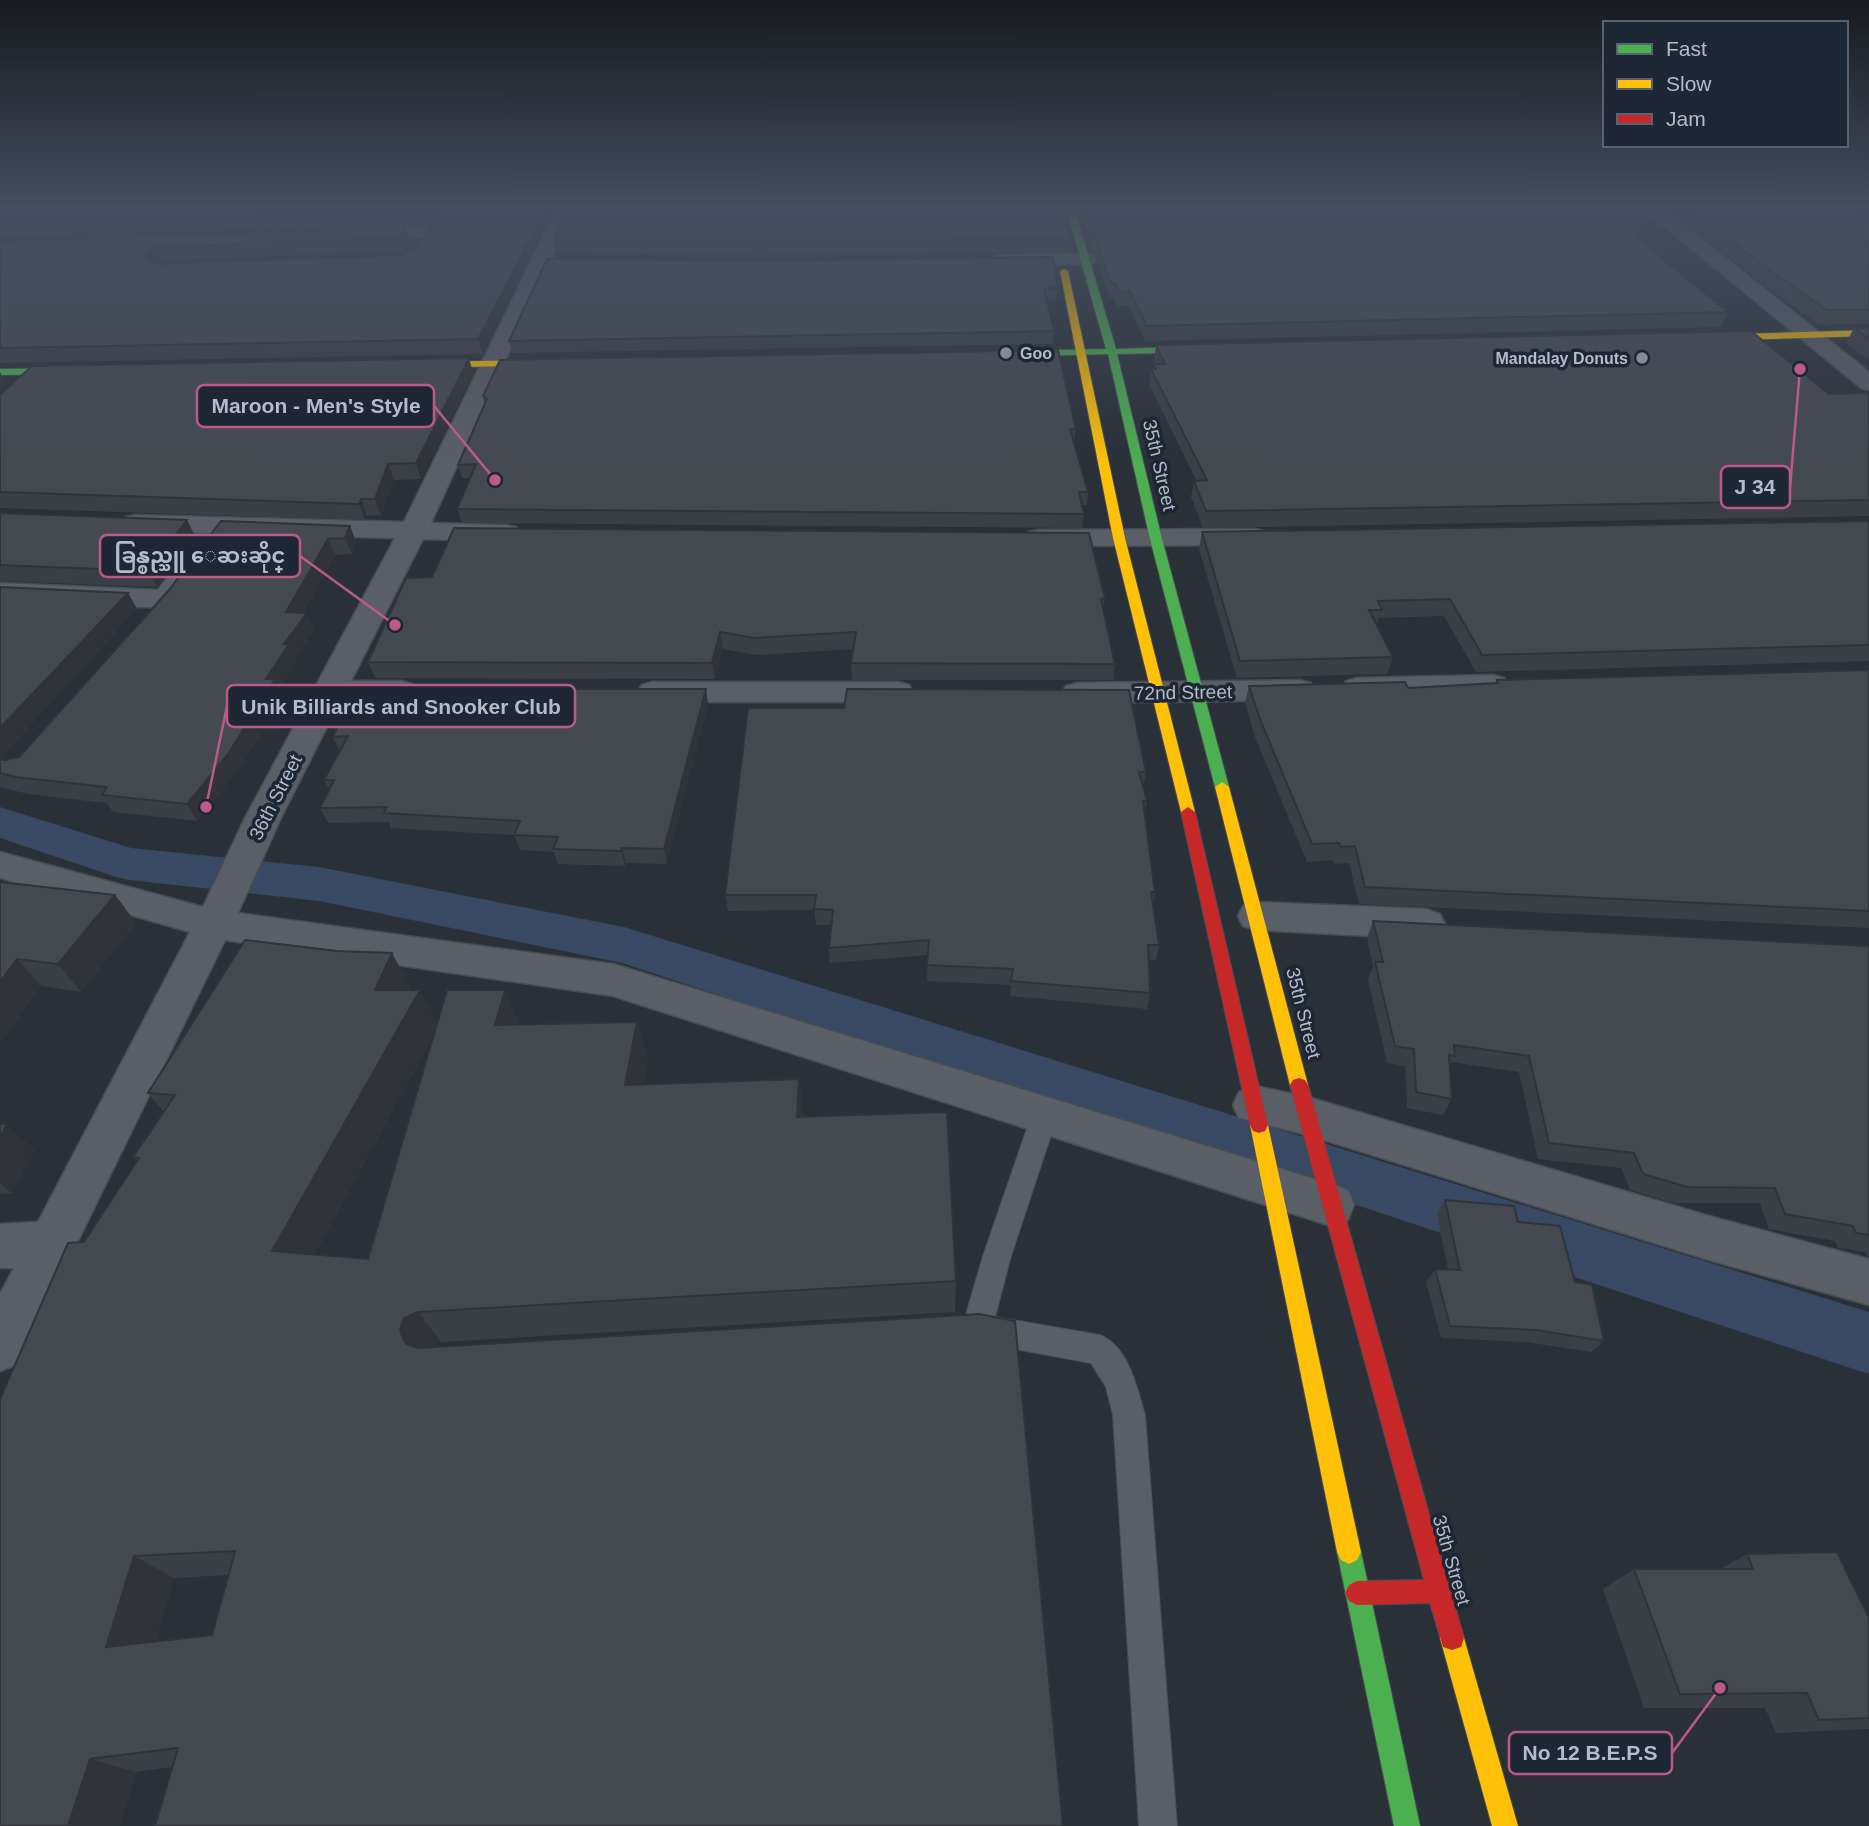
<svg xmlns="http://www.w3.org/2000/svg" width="1869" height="1826" font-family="Arial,'Noto Sans Myanmar',sans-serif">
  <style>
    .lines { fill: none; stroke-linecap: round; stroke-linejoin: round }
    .canal { fill: #384963; fill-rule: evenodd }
    .lane-casing { stroke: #484c53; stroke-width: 2 }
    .street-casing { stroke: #484c53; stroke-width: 3 }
    .fast-casing { stroke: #484c55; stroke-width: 2 }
    .slow-casing { stroke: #484c55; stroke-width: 2 }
    .jam-casing { stroke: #484c55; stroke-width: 2 }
    .lane { fill: #5a5e66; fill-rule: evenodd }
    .street { fill: #5a5e66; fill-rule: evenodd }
    .fast { fill: #4caf50; fill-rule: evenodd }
    .slow { fill: #ffc107; fill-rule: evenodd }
    .jam { fill: #c62828; fill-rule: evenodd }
    .wall { fill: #3a3f45; fill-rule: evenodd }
    .shaded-wall { fill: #303338 }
    .building { fill: #444950; stroke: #303338; stroke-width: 2; fill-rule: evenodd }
    .poi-dot { fill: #848b96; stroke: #1d2633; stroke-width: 2.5 }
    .labels { text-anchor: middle; stroke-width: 7; stroke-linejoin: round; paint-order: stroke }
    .far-poi-label { font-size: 16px; font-weight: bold; fill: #b4bcc9; stroke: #1d2633; text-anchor: start }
    .street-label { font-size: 19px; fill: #b4bcc9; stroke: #1d2633 }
    .leader { fill: none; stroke: #bc5a87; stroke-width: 2.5 }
    .callout-dot { fill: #bc5a87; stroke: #1d2633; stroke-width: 2.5 }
    .callout { fill: #1d2633; stroke: #bc5a87; stroke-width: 2.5 }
    .callout-label { font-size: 21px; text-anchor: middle; font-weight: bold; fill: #b4bcc9 }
  </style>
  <rect width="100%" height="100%" fill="#2a3038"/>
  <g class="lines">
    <path class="canal" d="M0,807l131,41 188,19 305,60 1245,385v62l-1247,-411 -303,-62 -190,-21 -16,-4 -113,-38z"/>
    <g class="lane-casing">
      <path id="lane" d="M1044,1106l9,3 4,8 -46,139 -16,61 105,18c29,12 37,53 45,80l32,411h-38l-26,-411 -7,-28 -15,-24 -114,-21 -11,-4 -4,-10 21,-72 48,-139 4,-8z"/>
    </g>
    <g class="street-casing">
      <path id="street" d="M557,208h18l-144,315 75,2 10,2 4,6 -4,6 -10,2 -83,-2 -72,142h50l11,3 5,7 -5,7 -11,3h-61l-59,117 -43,95 375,51 718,220 17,6 6,15 -6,15 -17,6 -718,-230 -388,-56 -207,424 -18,7v-77l14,-26h-14v-44l38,-2 152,-290 -190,-54v-26l203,55 42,-89 150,-280 -260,-7 -10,-2 -4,-6 4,-6 10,-2 269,7z
        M1642,208h21l206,164v18l-8,-2z
        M428,227l10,6 -3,4 -78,4 -10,-6 10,-6z
        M1086,254l7,2 3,4 -3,4 -92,3 -7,-2 -3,-4 3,-4 7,-2z
        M1254,529l10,2 4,6 -4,6 -10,2 -216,1 -10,-2 -4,-6 4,-6 10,-2z
        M195,551l10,3 4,6 -33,45 -10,3 -166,-7v-18l158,7 27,-36z
        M1493,675l11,3 5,7 -5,7 -11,3 -136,3 -11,-3 -5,-7 5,-7 11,-3z
        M1300,680l11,3 5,7 -5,7 -11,3 -223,3 -11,-3 -5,-7 5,-7 11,-3z
        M653,682h245l11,3 5,7 -5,7 -11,3h-245l-11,-3 -5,-7 5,-7z
        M1257,902l169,7 14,5 5,10 -5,10 -14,5 -169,-9 -14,-4 -5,-10 5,-10z
        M1255,1086l53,11 401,119 160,43v46l-160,-45 -401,-125 -69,-17 -6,-13 6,-13z"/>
    </g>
    <g class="fast-casing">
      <path id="fast" d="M1066,208h8l42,141 93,-3 5,3 -5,3 -92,2 45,185 67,248 -7,5 -7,-5 -65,-248 -42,-185 -101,3 -5,-3 5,-3 99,-2z
        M0,369l79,-1 5,3 -5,3 -79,1z
        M1349,1540l8,4 4,8 59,274h-26l-57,-274 4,-8z"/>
    </g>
    <g class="slow-casing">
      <path id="slow" d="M1064,269l4,2 57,267 70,274 -7,5 -7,-5 -68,-274 -53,-267z
        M1869,330v6l-162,5 -5,-3 5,-3z
        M551,360l5,3 -2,2 -135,3 -5,-3 5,-3z
        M1222,782l7,5 79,298 -3,5 -6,2 -6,-2 -3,-5 -75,-298z
        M1259,1117l6,2 3,6 93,427 -4,8 -8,4 -8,-4 -4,-8 -87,-427 3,-6z
        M1452,1626l9,3 3,9 54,188h-26l-52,-188 3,-9z"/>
    </g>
    <g class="jam-casing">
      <path id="jam" d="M1188,807l7,5 73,313 -3,6 -6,2 -6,-2 -3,-6 -69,-313z
        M1299,1078l6,2 3,5 156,553 -3,9 -9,3 -9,-3 -13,-44 -73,2 -8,-4 -4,-8 4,-8 8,-4 67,-1 -134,-495 3,-5z"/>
    </g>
    <use href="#lane" class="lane"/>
    <use href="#street" class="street"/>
    <use href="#fast" class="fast"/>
    <use href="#slow" class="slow"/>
    <use href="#jam" class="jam"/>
  </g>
  <path class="wall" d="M432,208l-11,16 -421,13v-27z
    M443,208l40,146 -483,9v-122l406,-13 4,14 -6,9 -240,9 -8,3 248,-8 14,-6z
    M1080,208h576l-5,11 -14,19 91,74 -7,15 -576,14 -16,-35h-12l-3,-8h-4z
    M1667,208h187l15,11v105l-50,1 -55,-40z
    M1860,208h9v6z
    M1071,238l-1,14 -299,3 -214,-2 -3,-13z
    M547,259l511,29 -1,12 -10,1 7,30 -1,13 -541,9 -3,-12z
    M1854,328h15v32l-23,-17z
    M1156,345l673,49 40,-1v123l-666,12 -12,-31 3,-16 2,-1 -47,-96 2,-15h3v-5h2l-2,-4z
    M473,373l-52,106 -27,1 -13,35 -14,1 -2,4 -365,-12v-113z
    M483,396l593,33 -2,13 14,50 -1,13h-5l2,9 -2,14 -620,-5 -5,-14 13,-31h-8l-4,-13 26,-62z
    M0,513l195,23 -38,51 -157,-6z
    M1869,521v140l-393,11 -32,-56 -65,2 -2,7 16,32 -6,17 -150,4 -38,-129 3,-17z
    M350,526l6,16 -4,12 -17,1 -32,58 12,17 -20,27 2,4 -17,27 4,8 -46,75 -41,50 -84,-9 -6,-9 -79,-9 -28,-7v-200l128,6 9,16 -133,145 -3,6h4l14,-3 150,-167z
    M1105,598l-2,12 12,54 -2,16h-261l-1,-17 2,-14 -97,6 -33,-6 -8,30 -340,-1 -7,-16z
    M1869,670v258l-510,-24 -10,-41 -14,1 -2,-4 -26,2 -52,-125 -10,-34 4,-17 159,2 87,-5 2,-3z
    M706,689l2,16 -41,159 -41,-1 -1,3 -67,-2 -4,-12 -34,-2 -6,-15 -123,-7 -2,-6 -61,1 -8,-15 9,-18 -5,-10 16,-29 -7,-14 2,-6 -3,-8z
    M748,708l398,64 -3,15 4,13 -2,14 10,78 -2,12 6,41 -3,15h-7l1,33 -3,16 -137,-13 1,-11 -84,-4 1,-26 -98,8 -1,-15 2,-23h-15l-2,-15 -86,1 -3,-16z
    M0,882l115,13 21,28 -55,69 -40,-6 -41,58z
    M1373,921l496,25v312l-3,-6 -28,-4 -3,-7 -66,-12 -9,-26h-87l-43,-13 -9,-22 -83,-9 -19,-87 -67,-10 -2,4 2,33 -9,16 -36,-7 -2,-42 -18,-3 -19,-84 5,-12 -6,-29z
    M337,951l55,2 19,37 26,34h83l128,35 -5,25 156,-5 5,38 152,164 -1,31 -514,30 -13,6 -256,419 -36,5 -16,54h-120l84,-584 53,-81 -4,-4 31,-45 -16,-19zM434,1035l-66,224 -53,-5zM228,1575l-16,60 -56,6 18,-63z
    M0,1124l35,26 -24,43 -11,1z
    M1445,1200l73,22 57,60 29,59 -12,11 -67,-10 -84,-4 -15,-56 9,-13 13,1 -11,-57z
    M1747,1554l122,64v111l-93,4 -11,-25h-121l-41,-119 31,-20h86z"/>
  <path class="shaded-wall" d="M419,208h13l-11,16 -4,-13z
    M546,208h10l-73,146 -5,-15z
    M1655,208l-4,11 -23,30 6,-13z
    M406,228l4,14 -6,9 -5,-13z
    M158,247l6,13 -9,3 -4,6 -6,-14 4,-5z
    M469,358l4,15 -52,106 -5,-16z
    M0,372l5,10 -5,5z
    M388,464l6,16 -13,35 -6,-16z
    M361,499l6,17 -2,4 -6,-16z
    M187,520l8,16 -38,51 -9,-16z
    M350,526l6,16 -4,12 -7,-16z
    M328,539l7,16 -41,73 -8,-16z
    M128,593l9,16 -133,145 -4,9v-35z
    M307,613l8,17 -20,27 2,4 -17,27 4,8 -46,75 -41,50 -10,-17 79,-125 18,-35z
    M720,632l3,17 -8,30 -3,-16z
    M706,689l2,16 -41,159 -3,-15z
    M622,848l4,15 -1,3 -4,-15z
    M115,895l21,28 -55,69 -23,-28z
    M392,953l19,37h-36z
    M17,959l24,27 -41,58v-62z
    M420,990l19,36 -139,256 -28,-31z
    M505,990l16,36 -26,-1z
    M637,1022l11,37 -11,61 -12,-35z
    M799,1079l5,35 -1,38 -6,-35z
    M7,1124l28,26 -24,43 -11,-10v-46z
    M418,1312l23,30 -13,6 -4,13 -18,-17 -6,-13 4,-13z
    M134,1556l40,22 -25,87 -43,-18z
    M90,1759l46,13 -16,54h-52z"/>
  <path class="building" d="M3,208h416l-2,3 -417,13v-14z
    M443,208h103l-68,131 -478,9v-107l406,-13 -7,10 -241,9 -9,3 -4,5 5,7 8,2 246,-9 14,-6z
    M569,208h494l8,30 -301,4 -216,-2z
    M1085,208h570l-21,28 94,76 -581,14 -17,-35 -11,1 -4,-9 -4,1z
    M1689,208h165l15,11v91h-42l-56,-39z
    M1053,257l5,31 -14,1 10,42 -545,10 38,-82 223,2z
    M1854,328h15v11z
    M1751,331l78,63 40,-1v107l-663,11 -12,-30 13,-1 -56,-111h5l-2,-5h11l-9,-19z
    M1058,350l18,79h-6l18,63h-9l5,22 -627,-5 19,-45 -18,1 29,-66 -4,-3 17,-36z
    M469,358l-53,105 -28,1 -13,35h-14l-2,5 -359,-12v-97l32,-29z
    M0,513l187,7 -39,51 -148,-6z
    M221,521l129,5 -5,12 -17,1 -42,73 21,1 -23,31h5l-23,35h9l-47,75 -41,50 -85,-9 5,-8 -92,-10 -15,-4v-14l5,1 14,-3 150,-167z
    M1869,521v124l-387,10 -32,-56 -72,2 4,9h-13l24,47 -153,4 -38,-129z
    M454,528l635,5 16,65 -4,1 14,65 -264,-1 5,-31 -102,6 -34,-6 -8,31 -344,-1 38,-84 26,-1z
    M0,587l128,6 -128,135z
    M1869,670v241l-504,-24 -10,-41 -14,1 -2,-4 -27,1 -52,-125 -11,-33 156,-4 3,6 90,-5 -1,-3z
    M349,689h357l-42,160 -42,-1 -1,3 -68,-2 5,-12 -44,-2 6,-14 -136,-8 3,-6 -67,1 14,-28h-10l24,-44 -15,1 6,-14h-7z
    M847,689l282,1 17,82h-7l8,28 -4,1 12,91h-4l8,53h-11l2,48 -139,-12 2,-12 -86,-4 2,-25 -100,8 4,-38 -19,-1 2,-14h-91l23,-187h96z
    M0,882l115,13 -57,69 -41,-5 -17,23z
    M1373,921l496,25v289l-13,-2 -3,-7 -68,-12 -10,-26 -88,-1 -44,-13 -9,-21 -85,-10 -20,-87 -75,-11 1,11 -6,-1 3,44 -36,-7 -2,-43 -19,-3 -20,-84h8z
    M245,940l92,11 55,2 -17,37h45l-148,261 96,8 79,-269h58l-10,35 142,-3 -12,63 174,-6 -2,38 150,-5 9,169 -538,31 -14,6 -4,13 6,13 12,4 561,-34 36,7 48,505h-908l23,-78 -88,11 -22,67h-68v-427l68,-156 16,-1 55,-84 -6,-1 42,-62 -27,-2zM235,1551l-23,84 -106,12 28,-91z
    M0,1124h7l-7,13z
    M1445,1200l69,6 4,16 42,4 15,56 17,3 12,56 -68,-11 -86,-4 -15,-57 25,1z
    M1837,1552l32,66v100l-50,2 -12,-27 -127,1 -46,-125h119l-6,-15z"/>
  <linearGradient id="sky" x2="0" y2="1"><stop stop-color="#171a1f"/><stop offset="0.45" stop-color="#444e5e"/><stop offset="1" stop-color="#444e5e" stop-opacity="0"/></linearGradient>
  <rect width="1869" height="464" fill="url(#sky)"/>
  <g class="poi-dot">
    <circle cx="1006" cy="353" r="7"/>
    <circle cx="1642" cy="358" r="7"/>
  </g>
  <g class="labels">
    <g class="far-poi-label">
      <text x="1020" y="359">Goo</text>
      <text x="1628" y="364" text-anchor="end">Mandalay Donuts</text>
    </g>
    <g class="street-label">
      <text transform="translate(1160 465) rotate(77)" y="7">35th Street</text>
      <text transform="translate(1183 692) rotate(-1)" y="7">72nd Street</text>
      <text transform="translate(275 797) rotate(-63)" y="7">36th Street</text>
      <text transform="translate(1304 1013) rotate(76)" y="7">35th Street</text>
      <text transform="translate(1452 1560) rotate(74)" y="7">35th Street</text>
    </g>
  </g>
  <path class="leader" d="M495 480L434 406M1800 369L1790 487M395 625L300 556M206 807L227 706M1720 1688L1672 1753"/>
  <g class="callout-dot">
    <circle cx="495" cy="480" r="7"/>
    <circle cx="1800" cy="369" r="7"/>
    <circle cx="395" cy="625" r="7"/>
    <circle cx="206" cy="807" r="7"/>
    <circle cx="1720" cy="1688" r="7"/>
  </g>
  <g class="callout">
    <rect x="197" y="385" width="237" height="42" rx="7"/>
    <rect x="1721" y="466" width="69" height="42" rx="7"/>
    <rect x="100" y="535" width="200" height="42" rx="7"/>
    <rect x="227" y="685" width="348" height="42" rx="7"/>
    <rect x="1509" y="1732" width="163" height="42" rx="7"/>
  </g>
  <g class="callout-label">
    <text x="316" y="413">Maroon - Men's Style</text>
    <text x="1755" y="494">J 34</text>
    <text x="200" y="563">ခြန္စည္သူ ေဆးဆိုင္</text>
    <text x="401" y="714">Unik Billiards and Snooker Club</text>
    <text x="1590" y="1760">No 12 B.E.P.S</text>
  </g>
  <rect x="1603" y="21" width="245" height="126" fill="#1d2633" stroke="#59626f" stroke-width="2"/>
  <rect x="1617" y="44" width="35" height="10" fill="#4caf50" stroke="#59626f" stroke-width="2"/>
  <text x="1666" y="56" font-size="21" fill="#b4bcc9">Fast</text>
  <rect x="1617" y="79" width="35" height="10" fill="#ffc107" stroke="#59626f" stroke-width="2"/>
  <text x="1666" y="91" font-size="21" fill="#b4bcc9">Slow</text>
  <rect x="1617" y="114" width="35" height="10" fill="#c62828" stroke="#59626f" stroke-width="2"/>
  <text x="1666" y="126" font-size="21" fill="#b4bcc9">Jam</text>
</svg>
